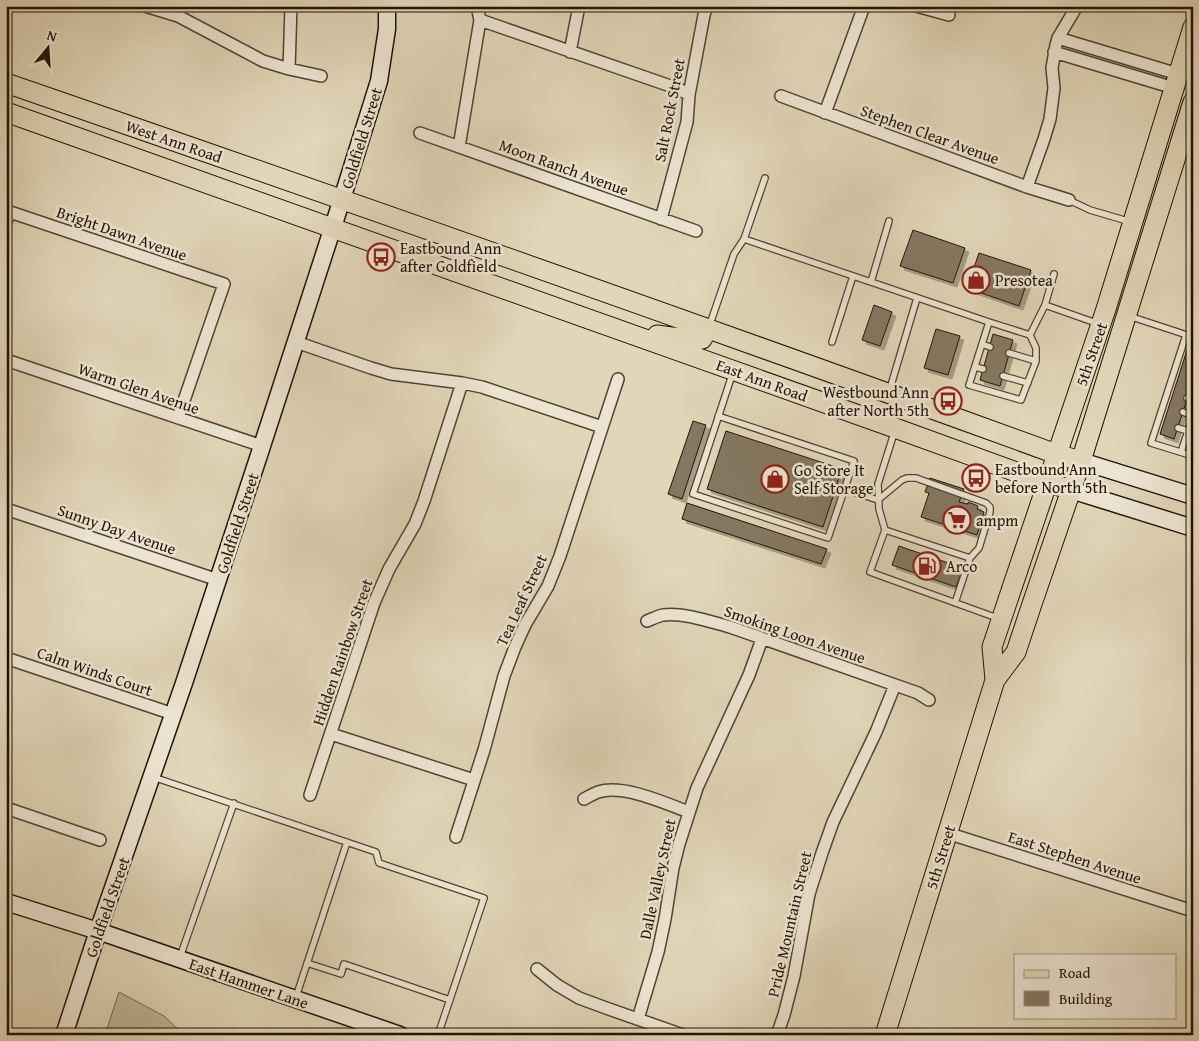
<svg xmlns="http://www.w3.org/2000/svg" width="1199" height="1041" font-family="'Gentium Book Plus',serif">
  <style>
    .pitch { fill: #c1b59a; stroke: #726450 }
    .building { fill: #857863; stroke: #221206; filter: url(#shadow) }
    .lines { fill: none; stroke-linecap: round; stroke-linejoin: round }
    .lane-casing { stroke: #524332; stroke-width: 8 }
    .street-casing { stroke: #524332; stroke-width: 14 }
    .secondary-casing { stroke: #221206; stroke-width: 19 }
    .primary-casing { stroke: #221206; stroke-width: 21 }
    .lane { stroke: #ece4d1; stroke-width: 5.5 }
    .street { stroke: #ece4d1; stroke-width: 11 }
    .secondary { stroke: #ece4d1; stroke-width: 16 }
    .primary { stroke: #e1d6b8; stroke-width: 19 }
    .labels { text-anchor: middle; stroke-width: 5; stroke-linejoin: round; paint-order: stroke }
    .street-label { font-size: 16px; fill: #221206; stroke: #ece4d1 }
    .poi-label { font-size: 16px; fill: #221206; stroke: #ece4d1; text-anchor: start }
  </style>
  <defs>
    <filter id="shadow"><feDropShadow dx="4" dy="4" stdDeviation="0" flood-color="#0004"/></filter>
  </defs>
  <rect width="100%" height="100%" fill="#e1d6b8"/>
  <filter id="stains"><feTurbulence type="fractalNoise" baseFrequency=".004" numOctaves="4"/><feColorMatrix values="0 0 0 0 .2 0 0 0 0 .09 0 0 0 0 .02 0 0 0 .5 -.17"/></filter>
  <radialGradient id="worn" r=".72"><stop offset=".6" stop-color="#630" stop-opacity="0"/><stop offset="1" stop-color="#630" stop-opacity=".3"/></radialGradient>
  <path class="pitch" d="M119,992l45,24 20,19h-79z"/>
  <path class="building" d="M913,230l52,18 -12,35 -53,-17z
    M979,253l52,17 -12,36 -52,-18z
    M874,305l18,7 -12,34 -18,-6z
    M936,329l24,7 -12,39 -24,-7z
    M993,334l20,6 -13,46 -20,-6z
    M1188,347l5,1v33l-19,58 -14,-5z
    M693,421l13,4 -24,74 -14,-5z
    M726,431l116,38 -19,58 -116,-38z
    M930,478l34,11 -5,13 9,2v-2l10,4 -1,3 7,3 -7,23 -56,-18 8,-24 -4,-1z
    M687,503l140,46 -6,15 -139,-45z
    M899,546l64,22 -7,19 -64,-22z"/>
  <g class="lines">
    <g class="lane-casing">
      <path id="lane" d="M765,178l-21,61 245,83 -20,63 52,15 15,-39v-13l-6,-13 15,-30 54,19
        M1069,200l21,10 41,12
        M871,282l18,-61
        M1045,305l9,-31
        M1129,316l64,21
        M989,322l41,13
        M709,327l25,-73 10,-15
        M1186,335l-35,108 42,13
        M832,342l21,-66
        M982,344l8,3
        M1009,353l27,8
        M975,367l8,2
        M1003,376l25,7
        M1192,383l1,1
        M889,392l28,-94
        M1187,398l6,2
        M1183,412l10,4
        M718,416l136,45 -26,77 -135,-44 40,-122
        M1178,428l10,3
        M895,430l-17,54 1,25 6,21 85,28 -15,45
        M1181,452l12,-36
        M844,489l34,11 24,-20 5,-2h9l70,25 4,4v5l-11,36 -9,10
        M885,530l-15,42 130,47
        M153,777l223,75 3,11 105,35 -46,137
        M180,957l54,-154
        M307,963l34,11 3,-10 106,36
        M296,997l51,-155"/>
    </g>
    <g class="street-casing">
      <path id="street" d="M145,6l33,10 85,45 26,8 32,7
        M916,6l33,9
        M480,20l199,69 10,6
        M1058,38l120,36
        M570,52l9,-46
        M1054,52l120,36
        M289,69l2,-63
        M781,96l246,91 42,13
        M825,113l39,-107
        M420,133l276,98
        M459,147l21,-127 -3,-14
        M1027,187l17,-48 6,-20 4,-31 -2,-20 4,-23 2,-7 19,-32
        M661,219l26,-97 2,-27 15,-80 3,-9
        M6,222l4,-10 214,72 -46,134
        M296,342l75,26 20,6 71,9 20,4 120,40
        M6,360l256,86
        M6,509l212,71
        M647,621c5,-2 11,-5 16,-6 20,-3 48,7 67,12l188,66 11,7
        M6,658l167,56
        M331,734l143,46
        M310,795l64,-192 15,-34 26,-45 9,-23 38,-118
        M584,799c4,-2 9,-5 14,-7 26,-8 66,11 91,20
        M6,808l94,32
        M947,833l246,78
        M456,837l28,-87 20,-74 11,-29 10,-22 23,-39 12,-30 58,-177
        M537,969l20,16 22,13 27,10 77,27
        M638,1019l20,-67 7,-33 8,-51 6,-24 18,-56 52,-113 13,-36
        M777,1035l7,-20 10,-39 15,-82 13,-41 11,-31 43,-90 19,-47"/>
    </g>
    <g class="secondary-casing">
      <path id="secondary" d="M1081,461l112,35
        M1071,490l122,38
        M6,902l92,29 302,104
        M64,1035l34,-104 86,-248 78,-237 80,-247 37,-118 8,-52v-23"/>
    </g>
    <g class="primary-casing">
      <path id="primary" d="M6,83c351,121 701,244 1050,371l25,7
        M6,112l889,316 124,45 52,17
        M657,335l29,4 7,2 9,-2 6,-10
        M995,680l-3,-33 114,-338 87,-282
        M885,1035l110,-355 21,-28 16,-48 49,-143 112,-359"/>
    </g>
    <use href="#lane" class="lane"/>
    <use href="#street" class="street"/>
    <use href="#secondary" class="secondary"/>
    <use href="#primary" class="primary"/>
  </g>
  <defs>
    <g id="bus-ring" transform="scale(1.4375)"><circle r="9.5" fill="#ece4d1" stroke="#8f2418" stroke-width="1.5"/><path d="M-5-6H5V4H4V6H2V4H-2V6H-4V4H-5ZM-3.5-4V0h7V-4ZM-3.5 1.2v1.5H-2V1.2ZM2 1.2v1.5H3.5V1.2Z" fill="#8f2418"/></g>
    <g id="shop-ring" transform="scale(1.4375)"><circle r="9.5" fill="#ece4d1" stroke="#8f2418" stroke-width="1.5"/><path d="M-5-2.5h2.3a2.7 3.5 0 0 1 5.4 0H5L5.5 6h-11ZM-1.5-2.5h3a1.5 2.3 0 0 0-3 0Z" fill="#8f2418"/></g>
    <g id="supermarket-ring" transform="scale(1.4375)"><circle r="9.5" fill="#ece4d1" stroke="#8f2418" stroke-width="1.5"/><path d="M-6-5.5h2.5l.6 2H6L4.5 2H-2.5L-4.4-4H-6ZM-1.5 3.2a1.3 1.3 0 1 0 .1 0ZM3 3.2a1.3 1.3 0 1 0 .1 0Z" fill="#8f2418"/></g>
    <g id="fuel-ring" transform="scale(1.4375)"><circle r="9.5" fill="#ece4d1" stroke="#8f2418" stroke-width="1.5"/><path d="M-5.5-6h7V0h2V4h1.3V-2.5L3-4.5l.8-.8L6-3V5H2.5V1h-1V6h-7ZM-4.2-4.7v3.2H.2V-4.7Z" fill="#8f2418"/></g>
  </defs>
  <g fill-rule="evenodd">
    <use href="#bus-ring" x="381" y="257"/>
    <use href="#shop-ring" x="976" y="280"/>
    <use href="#bus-ring" x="948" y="401"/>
    <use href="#bus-ring" x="976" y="478"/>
    <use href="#shop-ring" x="775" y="479"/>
    <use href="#supermarket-ring" x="957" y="520"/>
    <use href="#fuel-ring" x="927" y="566"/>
  </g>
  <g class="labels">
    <g class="street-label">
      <text transform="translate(669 110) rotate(-79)" y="6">Salt Rock Street</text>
      <text transform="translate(930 134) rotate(20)" y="6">Stephen Clear Avenue</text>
      <text transform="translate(361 138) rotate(-73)" y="6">Goldfield Street</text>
      <text transform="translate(174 141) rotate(19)" y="6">West Ann Road</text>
      <text transform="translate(564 167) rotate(20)" y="6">Moon Ranch Avenue</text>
      <text transform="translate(122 233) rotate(19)" y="6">Bright Dawn Avenue</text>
      <text transform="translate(1091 354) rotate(-71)" y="6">5th Street</text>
      <text transform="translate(762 380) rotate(20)" y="6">East Ann Road</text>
      <text transform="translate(139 388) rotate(19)" y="6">Warm Glen Avenue</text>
      <text transform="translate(237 523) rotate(-72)" y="6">Goldfield Street</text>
      <text transform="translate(117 529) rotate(19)" y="6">Sunny Day Avenue</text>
      <text transform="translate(521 600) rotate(-65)" y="6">Tea Leaf Street</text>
      <text transform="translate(795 634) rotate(19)" y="6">Smoking Loon Avenue</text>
      <text transform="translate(342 652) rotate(-71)" y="6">Hidden Rainbow Street</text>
      <text transform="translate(95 671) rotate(19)" y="6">Calm Winds Court</text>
      <text transform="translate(940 857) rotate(-73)" y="6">5th Street</text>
      <text transform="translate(1075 857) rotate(18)" y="6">East Stephen Avenue</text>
      <text transform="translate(657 879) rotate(-78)" y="6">Dalle Valley Street</text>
      <text transform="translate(107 907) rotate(-71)" y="6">Goldfield Street</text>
      <text transform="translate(789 924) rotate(-77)" y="6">Pride Mountain Street</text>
      <text transform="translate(249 983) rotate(19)" y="6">East Hammer Lane</text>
    </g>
    <g class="poi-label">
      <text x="400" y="254">Eastbound Ann<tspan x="400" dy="18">after Goldfield</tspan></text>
      <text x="995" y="286">Presotea</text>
      <text x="929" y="398" text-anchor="end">Westbound Ann<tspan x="929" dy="18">after North 5th</tspan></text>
      <text x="995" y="475">Eastbound Ann<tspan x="995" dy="18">before North 5th</tspan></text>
      <text x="794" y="476">Go Store It<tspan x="794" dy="18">Self Storage</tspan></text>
      <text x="976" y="526">ampm</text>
      <text x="946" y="572">Arco</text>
    </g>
  </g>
  <rect width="1199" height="1041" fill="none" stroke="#e1d6b8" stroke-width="25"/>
  <rect x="8" y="8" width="1184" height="1026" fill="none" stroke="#221206" stroke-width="2.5"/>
  <rect x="12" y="12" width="1174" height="1016" fill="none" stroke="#221206"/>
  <rect x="1014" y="954" width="162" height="65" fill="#ece4d1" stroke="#9b9080"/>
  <rect x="1024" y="970" width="25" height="8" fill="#e1d6b8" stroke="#9b9080"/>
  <text x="1059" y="978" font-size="15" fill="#221206">Road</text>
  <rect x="1024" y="991" width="25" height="15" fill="#857863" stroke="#9b9080"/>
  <text x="1059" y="1004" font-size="15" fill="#221206">Building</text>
  <g transform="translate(48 48) rotate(18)" stroke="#ece4d1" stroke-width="4" paint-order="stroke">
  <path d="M0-4L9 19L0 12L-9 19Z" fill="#221206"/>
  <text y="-8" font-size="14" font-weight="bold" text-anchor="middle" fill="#221206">N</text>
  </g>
  <rect width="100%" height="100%" filter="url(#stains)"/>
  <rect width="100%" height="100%" fill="url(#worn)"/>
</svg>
